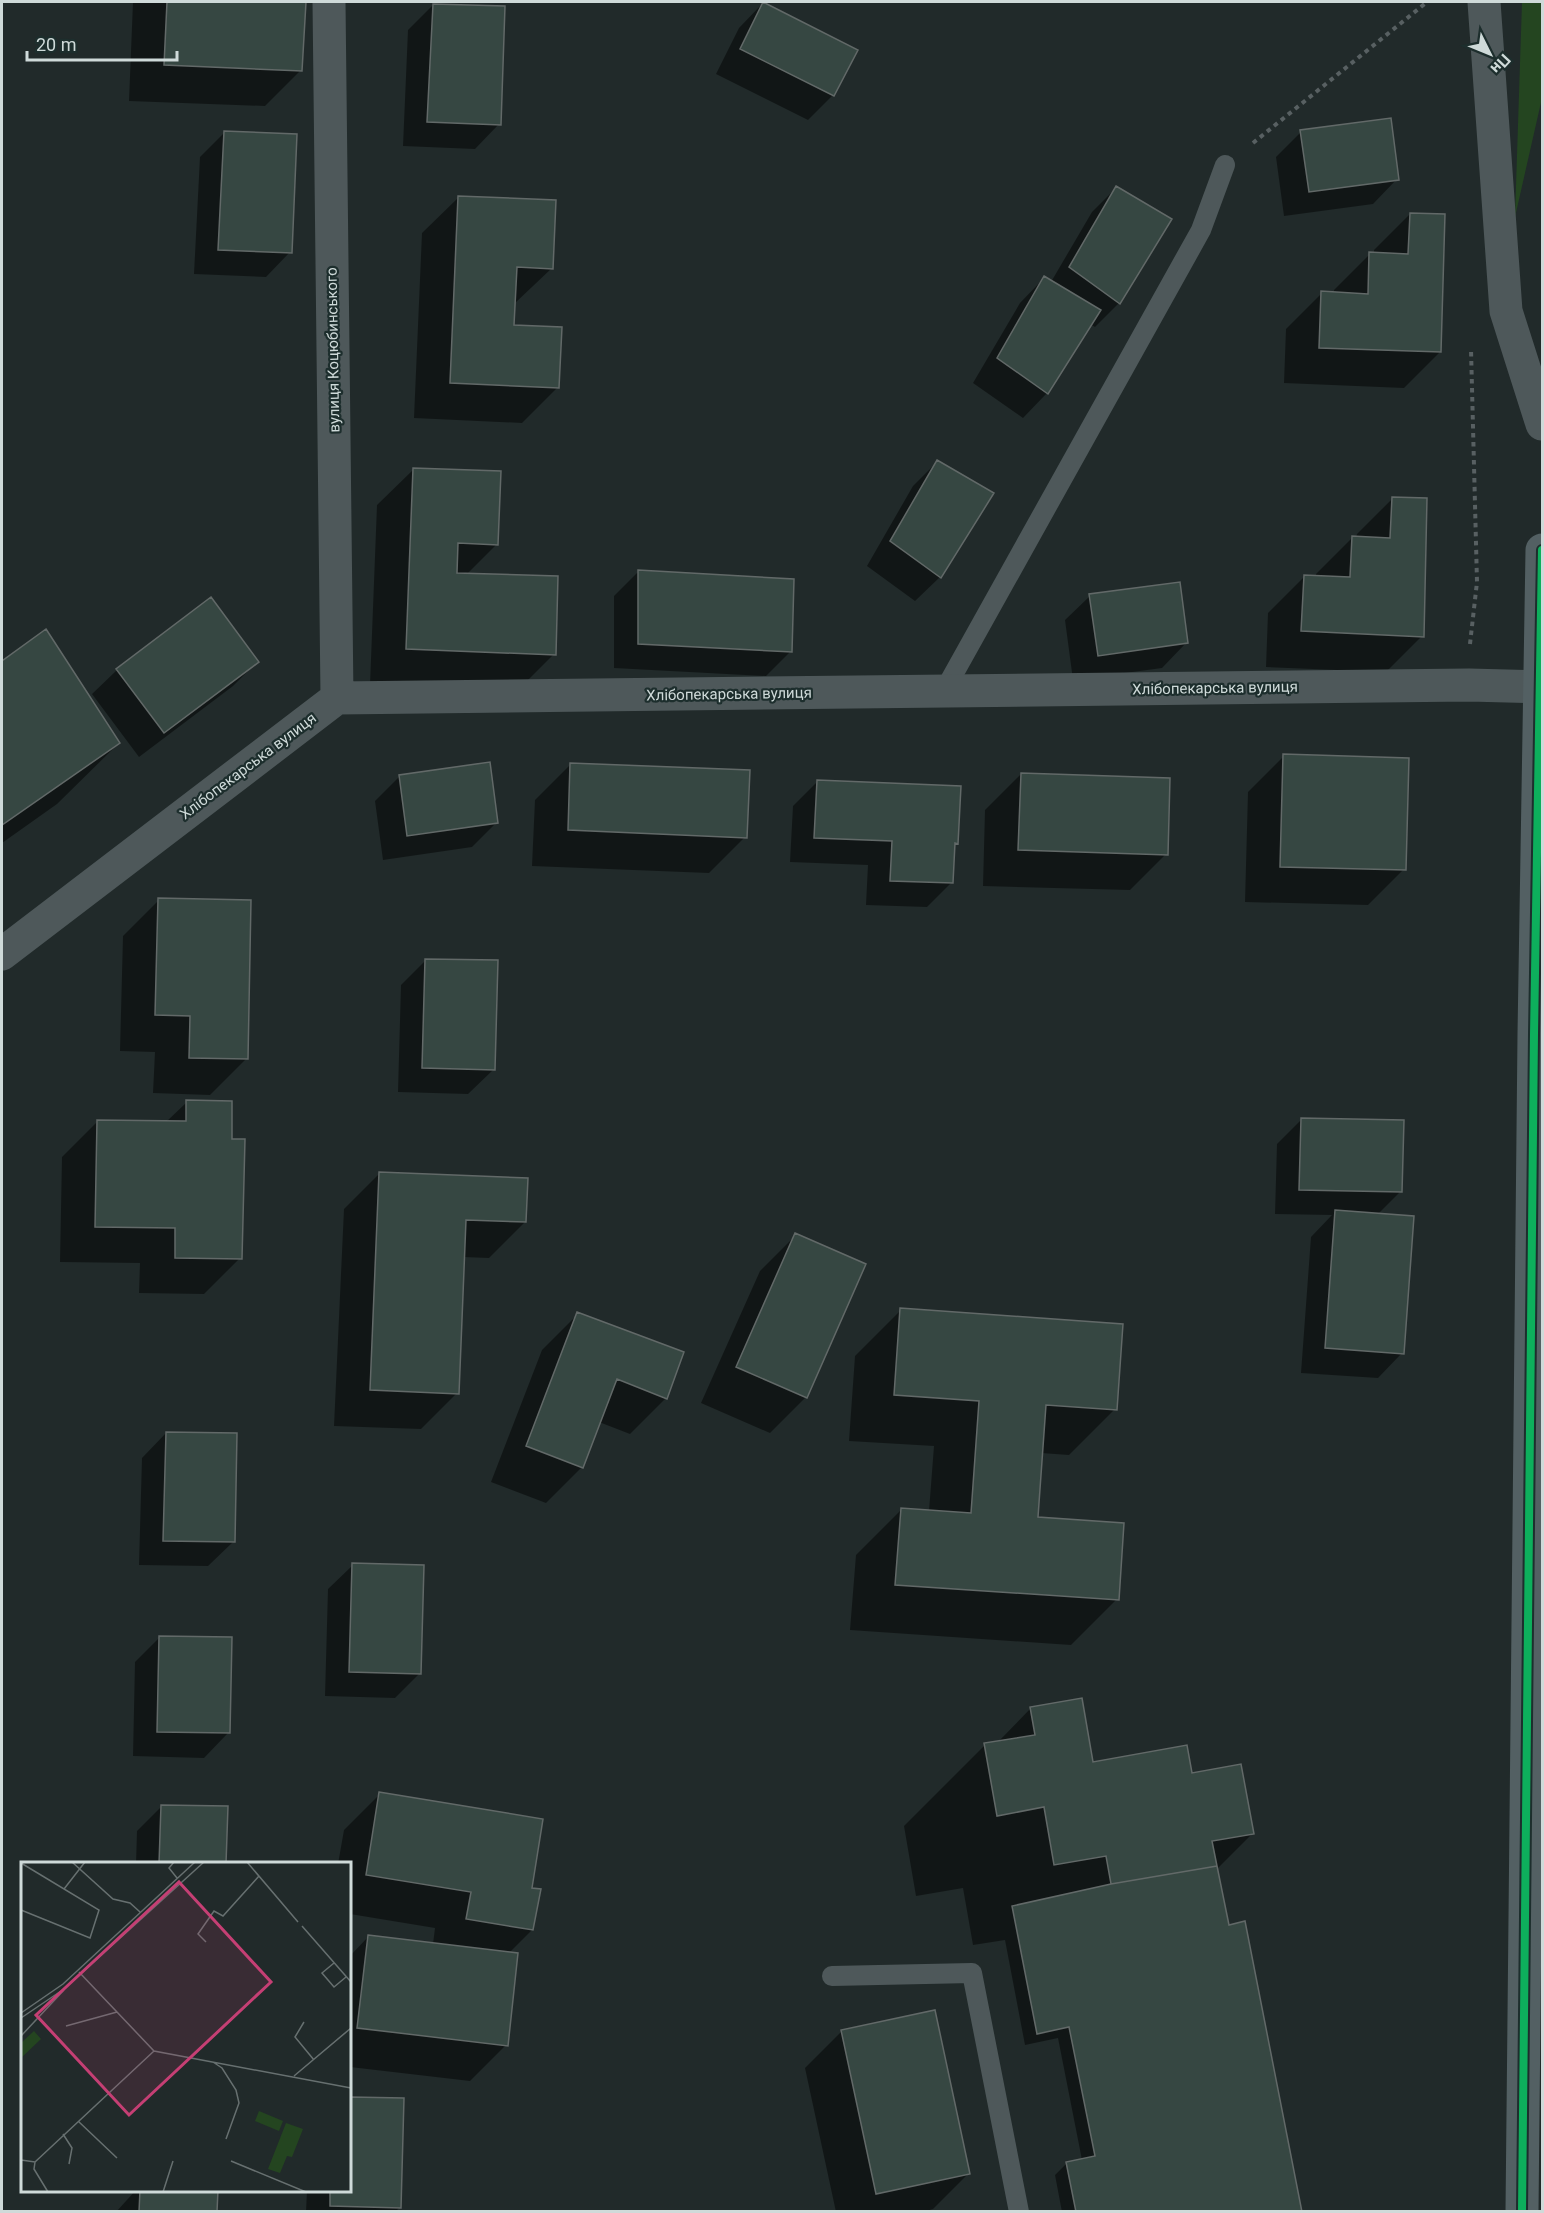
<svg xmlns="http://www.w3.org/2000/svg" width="1544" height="2213" font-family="Roboto,sans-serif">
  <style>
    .green { fill: #244520 }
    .shadow { fill: #0007 }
    .building { fill: #364742; stroke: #626968; stroke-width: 1.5 }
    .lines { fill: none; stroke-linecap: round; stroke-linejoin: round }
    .path { stroke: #586062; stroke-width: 4; stroke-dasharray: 4.5 4.5; stroke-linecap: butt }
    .service { stroke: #4e585a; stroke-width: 20 }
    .minor { stroke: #4e585a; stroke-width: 33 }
    .primary { stroke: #536063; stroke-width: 33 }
    .bus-1-casing { stroke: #1d2e2d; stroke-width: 12 }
    .bus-1 { stroke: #0daf5c; stroke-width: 8 }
    .labels { text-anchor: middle; stroke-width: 4.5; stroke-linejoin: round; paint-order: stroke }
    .street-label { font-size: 15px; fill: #cfdad9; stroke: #1d2e2d }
    .inset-road { fill: none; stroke: #677070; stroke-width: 1.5 }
    .view { fill: #c53f74; fill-opacity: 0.15; stroke: #c53f74; stroke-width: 3 }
    .inset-edge { fill: none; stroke: #cfdad9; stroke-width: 3 }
  </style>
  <rect width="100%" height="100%" fill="#212a2a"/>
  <path class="green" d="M1522,2h20v96l-27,119z"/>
  <path class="shadow" d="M133,2h171l-3,68 -36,36 -136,-5z
    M763,3l70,92 -25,25 -92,-46 23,-46z
    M433,5l66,119 -24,25 -72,-3 5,-116z
    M1301,132l96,47 -24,25 -89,12 -8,-59z
    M224,133l66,119 -24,25 -72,-3 6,-117z
    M1117,187l2,116 -24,24 -5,-3 -43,69 -24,25 -50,-35 47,-80 24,-25 7,4 41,-70z
    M459,197l93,71 -38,36 -1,22 45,61 -36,36 -108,-5 8,-185z
    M1410,214l30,138 -36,36 -120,-5 2,-54 36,-36h12v-3l36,-36h4v-4z
    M937,462l3,115 -25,24 -48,-35 46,-80z
    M414,469l83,75 -30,30 87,80 -36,36 -148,-5 7,-180z
    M1393,498l29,138 -36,36 -120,-5 2,-54 36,-36 12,1v-4l36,-36h4l1,-4z
    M639,571l152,80 -25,25 -152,-8v-72z
    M1090,596l96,47 -24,25 -89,12 -8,-60z
    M45,631l74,112 -62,61 -55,39v-180z
    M257,662l-24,24 -94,71 -47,-63 25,-24z
    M1284,756l120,113 -36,36 -123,-3 3,-110z
    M571,764l174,73 -36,36 -177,-7 3,-66z
    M1021,774l145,80 -36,36 -147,-4 2,-76z
    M400,776l96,47 -24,24 -89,13 -8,-59z
    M818,781l139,62 -4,3 -2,37 -24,24 -61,-2 2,-40 -78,-3 3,-56z
    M159,900l87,159 -36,36 -57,-2 2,-41 -35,-1 3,-115z
    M426,960l67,110 -25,24 -70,-2 3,-107z
    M187,1102l43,39 10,117 -36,36 -65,-1 1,-30 -80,-1 2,-105 36,-36 68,1z
    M1301,1120l100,71 -24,24 25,138 -24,25 -77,-5 10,-136 21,-22 -57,-1 2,-70z
    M380,1173l145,49 -36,36 -26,-1 -6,136 -36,36 -87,-3 10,-217z
    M796,1235l10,162 -36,36 -69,-30 59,-132z
    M901,1310l214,99 -46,46 -28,-2 -4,66 80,80 -46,46 -221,-15 6,-75 46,-46 27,2 5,-65 -85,-5 6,-85z
    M578,1314l88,84 -36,36 -31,-12 -17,45 -36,36 -55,-21 51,-132z
    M166,1433l67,109 -25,24 -69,-1 3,-107z
    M353,1565l67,108 -25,25 -70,-2 3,-107z
    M160,1637l68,96 -24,25 -71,-2 2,-94z
    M1031,1708l61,55 99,12 61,59 -36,36 12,56 73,286h-239l-7,-37 12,-12 15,-3 -24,-122 -33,7 -20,-105 -32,5 -10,-57 -47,8 -12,-70 81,-81 12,-2z
    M380,1794l150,95 2,41 -23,23 -3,92 -36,36 -120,-14v-111l18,-19 65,7 2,-16 -85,-14v-50h-12l6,-34z
    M161,1807l64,57h-89l1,-33z
    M934,2012l35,161 -36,36 -10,3h-87l-31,-144 36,-36z
    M350,2099l53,1 -3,107 -5,5h-89l1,-22h43z
    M136,2190h80v22h-100z"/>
  <path class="building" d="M167,2h139l-4,69 -138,-6z
    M763,2l95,48 -24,46 -94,-47z
    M433,4l72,2 -4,119 -74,-3z
    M1391,118l8,62 -90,12 -9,-62z
    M224,131l73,3 -5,119 -74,-3z
    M1116,186l56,33 -52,85 -51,-37z
    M458,196l98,4 -3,69 -36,-2 -3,58 48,2 -3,61 -109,-5z
    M1410,213l35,1 -4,138 -122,-4 2,-57 47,3 1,-42 39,2z
    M1044,276l57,34 -53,84 -51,-36z
    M937,460l57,33 -53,85 -51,-37z
    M413,468l88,3 -3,74 -40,-2 -1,30 101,3 -2,79 -150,-6z
    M1392,497l35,1 -3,139 -123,-6 3,-56 46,2 2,-41 38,2z
    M638,570l156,9 -2,73 -154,-8z
    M1180,582l8,61 -90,13 -9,-62z
    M211,597l48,65 -95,71 -48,-64z
    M46,629l74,114 -118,82v-164z
    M1283,754l126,4 -3,112 -126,-3z
    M490,762l8,61 -91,13 -8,-61z
    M570,763l180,7 -3,68 -179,-8z
    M1021,773l149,5 -2,77 -150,-5z
    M817,780l144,6 -3,58 -3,-1 -2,40 -63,-2 2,-40 -78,-3z
    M158,898l93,2 -3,159 -59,-1 1,-42 -35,-1z
    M425,959l73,1 -3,110 -73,-2z
    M186,1100l46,1v38h13l-3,120 -67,-1v-30l-80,-1 2,-107 89,1z
    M1301,1118l103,2 -2,72 -103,-2z
    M379,1172l149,6 -2,44 -60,-2 -7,174 -89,-4z
    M1335,1210l79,6 -10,138 -79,-6z
    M795,1233l71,31 -59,134 -71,-31z
    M900,1308l223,16 -6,86 -71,-5 -8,112 86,6 -5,77 -224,-15 6,-77 70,5 8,-112 -85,-6z
    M577,1312l107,40 -17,47 -50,-20 -34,89 -57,-22z
    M166,1432l71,1 -2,109 -72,-1z
    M352,1563l72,2 -3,109 -72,-2z
    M159,1636l73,1 -2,96 -73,-1z
    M1082,1698l11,64 94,-17 5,28 49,-9 13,70 -42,7 5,25 -106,18 -5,-28 -52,9 -10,-58 -47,9 -13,-73 51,-8 -5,-28z
    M379,1792l164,27 -11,69 9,1 -8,41 -67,-11 5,-27 -105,-17z
    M161,1805l67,1 -2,58h-67z
    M1217,1866l12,59 16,-4 57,291h-226l-10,-50 29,-6 -26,-129 -32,7 -25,-128 99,-22z
    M368,1935l150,18 -10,93 -151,-18z
    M935,2010l35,164 -94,20 -35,-164z
    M350,2097l54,1 -3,110 -71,-2v-16h20z
    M140,2190h78l-1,22h-78z"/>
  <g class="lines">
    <path class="path" d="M1253,143l174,-141
      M1470,644l7,-62 -6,-233"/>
    <path class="service" d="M944,691l257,-461 24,-65
      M832,1976l140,-3 47,239"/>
    <path class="minor" d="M329,2l8,696
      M1484,2l22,309 36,113
      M2,954l335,-256 1132,-13 73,2"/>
    <path class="primary" d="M1522,2212l12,-1178 8,-484"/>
    <g class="bus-1-casing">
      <path id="bus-1" d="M1522,2212l12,-1178 8,-484"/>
    </g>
    <use href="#bus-1" class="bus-1"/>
  </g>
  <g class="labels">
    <g class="street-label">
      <text transform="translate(333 350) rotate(-91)" y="5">вулиця Коцюбинського</text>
      <text transform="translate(1215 688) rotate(-1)" y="5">Хлібопекарська вулиця</text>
      <text transform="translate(729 694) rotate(-1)" y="5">Хлібопекарська вулиця</text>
      <text transform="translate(248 766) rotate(-37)" y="5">Хлібопекарська вулиця</text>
    </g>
  </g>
  <g transform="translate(21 1862)">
    <rect width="330" height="330" fill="#212a2a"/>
    <path d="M13,169l7,8 -20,19v-15zM238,249l24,10 -4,10 -24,-10zM265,261l17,6 -11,28 -5,-1 -7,17 -12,-4z" fill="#244520"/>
    <path class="inset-road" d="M51,0l41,37 17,4 10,9M153,0l-5,6 8,10M226,0l51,60M0,1l78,47 -9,28 -69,-28M43,27l21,-27M281,64l49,56M185,80l-8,-8 16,-23 9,5 36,-40M313,101l-12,10 12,14 12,-10M58,110l75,79 197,37M0,151l42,-29 132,-122M0,156l43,-29 140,-127M283,160l-9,15 19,23M45,164l51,-14M0,174l43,-46M192,200l9,6 14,22 3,13 -13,36M273,214l57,-48M57,259l39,37M42,272l9,14 -3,16M0,298l14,2 119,-111M210,299l75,31M14,300l-1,7 14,23M142,330l10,-31"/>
    <path class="view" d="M158,20l92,100 -142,133 -93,-100z"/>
    <rect width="330" height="330" class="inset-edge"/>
  </g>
  <rect width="1544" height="2213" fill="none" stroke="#cfdad9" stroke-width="6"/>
  <g transform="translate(1490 54) rotate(133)" stroke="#1d2e2d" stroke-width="4.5" paint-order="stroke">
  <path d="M0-4.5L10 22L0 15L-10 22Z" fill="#cfdad9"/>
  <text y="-9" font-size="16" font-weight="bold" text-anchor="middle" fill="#cfdad9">Пн</text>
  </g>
  <path d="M27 51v9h150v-9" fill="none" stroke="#cfdad9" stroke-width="3"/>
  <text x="36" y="51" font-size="18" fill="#cfdad9" stroke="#1d2e2d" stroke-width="4.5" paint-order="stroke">20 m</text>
</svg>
